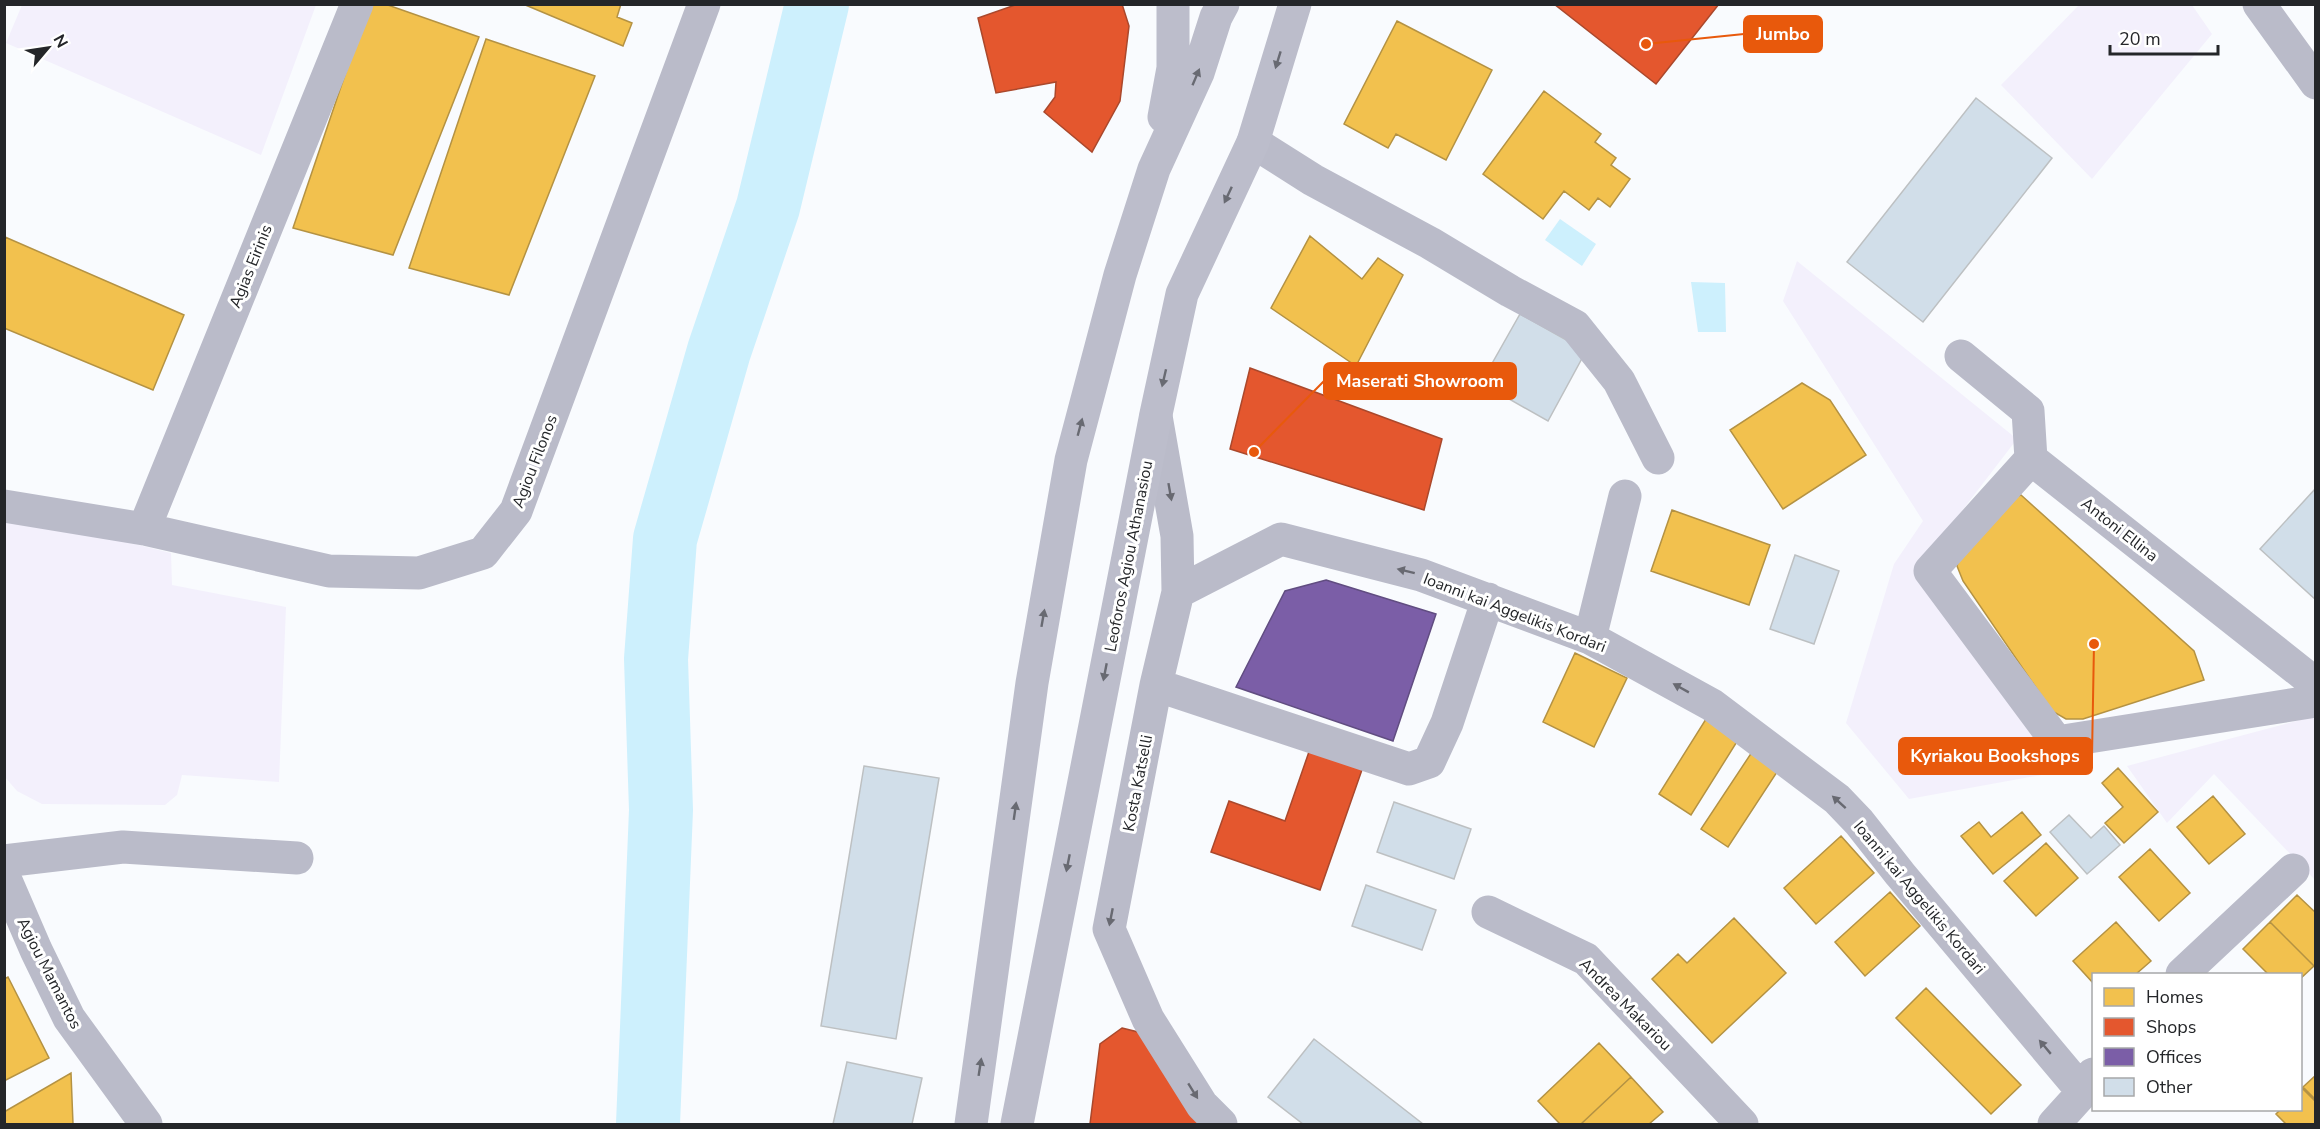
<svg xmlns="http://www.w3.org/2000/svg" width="2320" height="1129" font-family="'Nunito Sans',sans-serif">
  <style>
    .green { fill: #f3f0fc }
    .water { fill: #cdf0fd }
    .homes { fill: #f2c14e; stroke: #b49243; stroke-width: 1.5 }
    .shops { fill: #e4572e; stroke: #aa482c; stroke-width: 1.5 }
    .offices { fill: #7b5ea7; stroke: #614d81; stroke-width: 1.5 }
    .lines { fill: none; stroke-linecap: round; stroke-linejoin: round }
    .river { stroke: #cdf0fd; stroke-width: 64 }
    .building { fill: #d1dee9; stroke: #bdc0c2; stroke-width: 1.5 }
    .minor { stroke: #babbc9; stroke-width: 33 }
    .major { stroke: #bcbdcb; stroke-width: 33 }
    .oneway { fill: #686a72 }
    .oneway2 { fill: #686971 }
    .labels { text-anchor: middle; stroke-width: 6; stroke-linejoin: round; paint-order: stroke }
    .street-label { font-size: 16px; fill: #242629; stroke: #fff }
    .leader { fill: none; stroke: #e8590c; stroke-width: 2 }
    .callout-dot { fill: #e8590c; stroke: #fff; stroke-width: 2 }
    .callout { fill: #e8590c; stroke: #e8590c; stroke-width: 2 }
    .callout-label { font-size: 18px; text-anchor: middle; font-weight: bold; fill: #fff }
  </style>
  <rect width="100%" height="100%" fill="#f9fbfe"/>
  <path class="green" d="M22,5v-1l294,1 -55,150 -255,-112z
    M2079,5h113l20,29 -120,145 -91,-94z
    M1797,261l220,178 -102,133 143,200 -149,27 -63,-76 48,-159 29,-43 -140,-220z
    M22,516l149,37 1,32 114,22 -7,175 -97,-7 -5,20 -12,10 -123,-1 -25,-13 -13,-15v-253z
    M2311,717l5,3 -1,160 -101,-106 -47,49 -40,-57z"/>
  <path class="water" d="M1560,219l36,25 -14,22 -37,-26z
    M1691,282l34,1 1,49h-28z"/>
  <path class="homes" d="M369,4h16l94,33 -86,218 -100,-27z
    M523,4h98l-4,13 15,6 -9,23z
    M1397,21l95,49 -46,90 -50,-26 -8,14 -44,-24z
    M486,39l109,37 -86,219 -100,-27z
    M1544,91l57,43 -6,8 21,16 -5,7 19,14 -20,28 -12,-9 -9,12 -25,-19 -21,28 -60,-45z
    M1310,236l52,43 16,-21 25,17 -47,91 -85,-58z
    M5,237l179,78 -31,75 -149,-62z
    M1802,383l28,17 36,55 -83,54 -53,-79z
    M2021,495l173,156 10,29 -121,39h-17l-14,-8 -89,-130 -6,-15 3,-13 42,-52z
    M1672,510l98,35 -21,60 -98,-34z
    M1575,653l52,25 -33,69 -51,-25z
    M1706,719l32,21 -47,75 -32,-21z
    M1752,752l27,17 -51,78 -27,-18z
    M2118,768l40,44 -34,31 -19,-20 18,-16 -21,-24z
    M2213,796l32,38 -36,30 -32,-37z
    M2022,812l19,23 -48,39 -32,-38 18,-14 12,15z
    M1841,836l33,37 -58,51 -32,-36z
    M2046,843l32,35 -42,38 -32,-35z
    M2150,849l40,44 -31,28 -40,-44z
    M1890,892l30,34 -55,50 -30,-34z
    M2297,895l19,18v51l-2,2 -44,-44z
    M1734,918l52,55 -74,70 -60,-64 26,-25 9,9z
    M2116,922l35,39 -15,13h-42v10l-21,-23z
    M2270,922l44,44 -14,13v-5h-32l-25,-25z
    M8,977l41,81 -45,23v-102z
    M1926,988l95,97 -30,29 -95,-96z
    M1599,1043l32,34 -50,47h-21l-22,-23z
    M71,1073l2,51h-69v-12z
    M2316,1075v25l-13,-13z
    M1631,1077l32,35 -14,12h-68z
    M2302,1088l14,14v22h-30l-10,-10 4,-4h20z"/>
  <path class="shops" d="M1018,4h104l7,22 -9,75 -28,51 -48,-40 11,-15 1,-15 -60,11 -18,-75z
    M1554,4h165l-63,80z
    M1250,368l192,71 -18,71 -194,-61z
    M1311,746l53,18 -44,126 -109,-38 18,-51 56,20z
    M1122,1028l16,4 62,92h-110l10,-80z"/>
  <path class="offices" d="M1326,580l110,34 -43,127 -157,-54 49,-96z"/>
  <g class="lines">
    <path class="river" d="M648,1124l13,-314 -5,-151 9,-120 54,-188 49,-144 49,-203"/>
  </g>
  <path class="building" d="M1976,98l76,60 -129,164 -76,-60z
    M1520,314l66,37 -38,70 -67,-38z
    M2316,488v112l-56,-51z
    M1795,555l44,16 -25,73 -44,-15z
    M864,766l75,12 -43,261 -75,-13z
    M1394,802l77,27 -17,50 -77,-27z
    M2069,815l22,23 13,-12 16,19 -33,29 -37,-42z
    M1366,885l70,25 -14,40 -70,-24z
    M1314,1039l109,85h-120l-35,-27z
    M847,1062l75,16 -10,46h-79z"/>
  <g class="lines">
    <path class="minor" d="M2259,4l57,79
      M1253,142l60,38 117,63 80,48 65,35 44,55 39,77
      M1961,356l67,55 3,48 285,225
      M1156,416l21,120 1,56 -22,93 -47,244 39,90 54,86 19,19
      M2031,459l-101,112 127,171 259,-41
      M4,506l140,23 185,42 90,2 64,-20 33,-42 188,-507
      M144,529l213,-525
      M1178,592l103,-53 140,36 169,63 122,67 125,94 22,23 41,52 183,218
      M1590,638l35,-142
      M1156,685l253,84 20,-7 18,-39 41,-124
      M4,861l119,-14 174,11
      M4,876l32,74 33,68 77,106
      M1488,912l98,47 156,165
      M2182,974l111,-104
      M2054,1124l29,-32 10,-18"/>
    <path class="major" d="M1164,117l9,-49v-64
      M971,1124l61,-441 39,-223 49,-185 34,-106 44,-96 18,-56 7,-13
      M1017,1124l139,-710 26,-120 71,-152 42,-138"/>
  </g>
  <defs><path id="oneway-solid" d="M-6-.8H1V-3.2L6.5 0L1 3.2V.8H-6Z" transform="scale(1.5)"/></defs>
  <g class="oneway">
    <use href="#oneway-solid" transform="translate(1278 60) rotate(107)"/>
    <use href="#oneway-solid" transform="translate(1196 77) rotate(-67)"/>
    <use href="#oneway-solid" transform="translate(1228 195) rotate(115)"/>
    <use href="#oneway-solid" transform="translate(1164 378) rotate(103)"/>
    <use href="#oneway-solid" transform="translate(1080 427) rotate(-75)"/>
    <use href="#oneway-solid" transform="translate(1043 618) rotate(-80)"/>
    <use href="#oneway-solid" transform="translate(1105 672) rotate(101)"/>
    <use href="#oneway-solid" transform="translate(1015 811) rotate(-82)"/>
    <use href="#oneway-solid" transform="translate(1068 863) rotate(101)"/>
    <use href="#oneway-solid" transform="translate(980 1067) rotate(-81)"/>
  </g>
  <g class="oneway2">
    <use href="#oneway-solid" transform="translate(1170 492) rotate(80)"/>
    <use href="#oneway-solid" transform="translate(1406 571) rotate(-166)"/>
    <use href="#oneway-solid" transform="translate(1681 688) rotate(-151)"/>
    <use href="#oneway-solid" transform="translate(1839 802) rotate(-138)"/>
    <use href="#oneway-solid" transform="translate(1111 917) rotate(101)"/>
    <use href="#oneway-solid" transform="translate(2045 1047) rotate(-130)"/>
    <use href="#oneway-solid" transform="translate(1193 1091) rotate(58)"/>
  </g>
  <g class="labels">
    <g class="street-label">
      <text transform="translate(250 266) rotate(-68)" y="6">Agias Eirinis</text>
      <text transform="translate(534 461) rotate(-69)" y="6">Agiou Filonos</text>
      <text transform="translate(2120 529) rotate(38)" y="6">Antoni Ellina</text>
      <text transform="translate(1128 556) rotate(-79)" y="6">Leoforos Agiou Athanasiou</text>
      <text transform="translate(1515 612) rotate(21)" y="6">Ioanni kai Aggelikis Kordari</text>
      <text transform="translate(1137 783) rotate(-79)" y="6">Kosta Katselli</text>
      <text transform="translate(1920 897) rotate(50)" y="6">Ioanni kai Aggelikis Kordari</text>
      <text transform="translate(50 973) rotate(63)" y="6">Agiou Mamantos</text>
      <text transform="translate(1626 1004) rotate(45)" y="6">Andrea Makariou</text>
    </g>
  </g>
  <path class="leader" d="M1646 44L1744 34M1254 452L1324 381M2094 644L2092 756"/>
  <g class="callout-dot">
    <circle cx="1646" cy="44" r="6"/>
    <circle cx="1254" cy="452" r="6"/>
    <circle cx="2094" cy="644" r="6"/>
  </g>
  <g class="callout">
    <rect x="1744" y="16" width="78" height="36" rx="6"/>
    <rect x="1324" y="363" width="192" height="36" rx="6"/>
    <rect x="1899" y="738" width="193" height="36" rx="6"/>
  </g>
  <g class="callout-label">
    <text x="1783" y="40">Jumbo</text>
    <text x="1420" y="387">Maserati Showroom</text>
    <text x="1995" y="762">Kyriakou Bookshops</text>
  </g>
  <rect width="2320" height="1129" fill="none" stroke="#242629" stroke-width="12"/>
  <rect x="2092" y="973" width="210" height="138" fill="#ffffff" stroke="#a7a8a9" stroke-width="1.5"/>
  <rect x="2104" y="988" width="30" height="18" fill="#f2c14e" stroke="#a7a8a9" stroke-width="1.5"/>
  <text x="2146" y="1003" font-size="18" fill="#242629">Homes</text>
  <rect x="2104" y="1018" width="30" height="18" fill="#e4572e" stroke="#a7a8a9" stroke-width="1.5"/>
  <text x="2146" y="1033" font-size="18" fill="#242629">Shops</text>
  <rect x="2104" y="1048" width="30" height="18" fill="#7b5ea7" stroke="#a7a8a9" stroke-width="1.5"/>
  <text x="2146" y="1063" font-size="18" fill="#242629">Offices</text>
  <rect x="2104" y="1078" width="30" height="18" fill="#d1dee9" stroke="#a7a8a9" stroke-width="1.5"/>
  <text x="2146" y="1093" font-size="18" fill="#242629">Other</text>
  <g transform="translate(48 48) rotate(61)" stroke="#ffffff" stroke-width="4.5" paint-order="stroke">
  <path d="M0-4.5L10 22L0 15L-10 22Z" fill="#242629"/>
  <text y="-9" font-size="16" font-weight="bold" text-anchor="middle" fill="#242629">N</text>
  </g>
  <path d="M2110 45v9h108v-9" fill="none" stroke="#242629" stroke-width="3"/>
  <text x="2119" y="45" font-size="18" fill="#242629" stroke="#ffffff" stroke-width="4.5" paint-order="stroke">20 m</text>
</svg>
